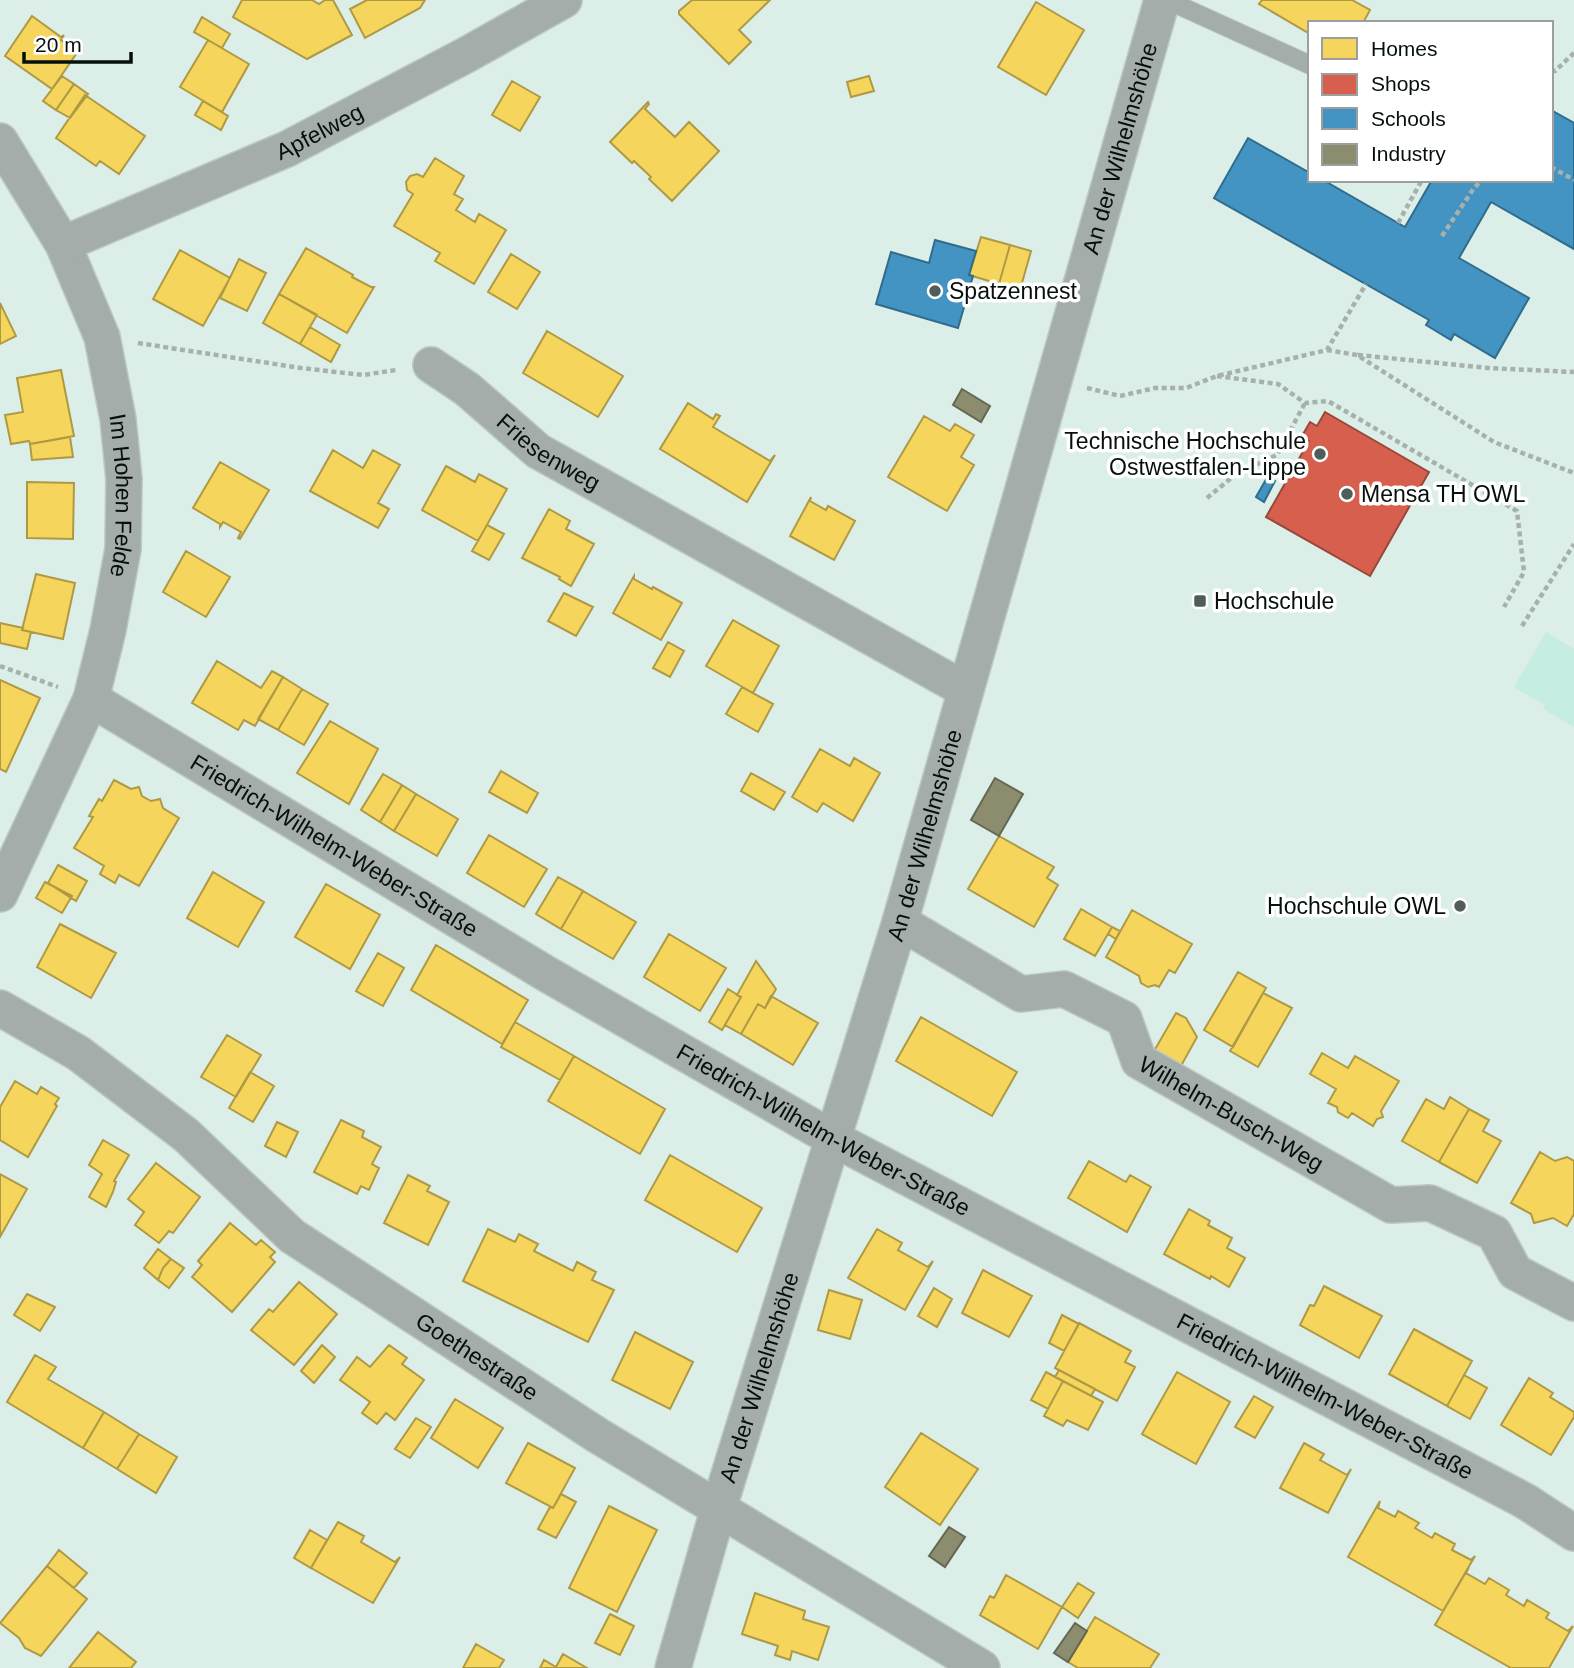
<svg xmlns="http://www.w3.org/2000/svg" width="1574" height="1668" font-family="Helvetica,sans-serif">
  <style>
    .green { fill: #c5ede1 }
    .homes { fill: #f6d55c; stroke: #ae9a44; stroke-width: 2 }
    .shops { fill: #d6604d; stroke: #97483a; stroke-width: 2 }
    .schools { fill: #4393c3; stroke: #306c8c; stroke-width: 2 }
    .industry { fill: #8c8c6e; stroke: #646751; stroke-width: 2 }
    .lines { fill: none; stroke-linecap: round; stroke-linejoin: round }
    .lane-casing { stroke: #bbc9c4; stroke-width: 20 }
    .street-casing { stroke: #bbc9c4; stroke-width: 38 }
    .path { stroke: #a6b1ac; stroke-width: 4.5; stroke-dasharray: 5 3.5; stroke-linecap: butt }
    .lane { stroke: #a5adab; stroke-width: 18 }
    .street { stroke: #a5adab; stroke-width: 35 }
    .poi-dot { fill: #505e5a; stroke: #fff; stroke-width: 2.5 }
    .labels { text-anchor: middle; stroke-width: 7; stroke-linejoin: round; paint-order: stroke }
    .street-label { font-size: 23px; fill: #05100d; stroke: #fff }
    .poi-label { font-size: 23px; fill: #05100d; stroke: #fff; text-anchor: start }
  </style>
  <rect width="100%" height="100%" fill="#dceee8"/>
  <path class="green" d="M1546,632l28,17v78l-31,-18 2,-4 -31,-18z"/>
  <path class="homes" d="M242,0h70l7,4 6,-4h8l19,35 -45,24 -74,-42z
    M367,0h58l-5,8 -55,30 -15,-29z
    M692,0h78l-31,30 12,12 -22,22 -50,-50v-3z
    M1262,0h90l18,10 -7,13h-53v11l-51,-30z
    M1036,2l48,28 -38,65 -48,-28z
    M32,16l29,21 3,-2 -3,5 16,11 4,-4 -29,42 -47,-33z
    M202,17l28,17 -8,14 -28,-16z
    M208,40l41,24 -27,48 -42,-25z
    M62,76l12,8 -18,26 -13,-9z
    M869,76l5,15 -23,6 -4,-15z
    M512,81l28,16 -20,34 -28,-16z
    M74,84l14,10 -18,24 -14,-8z
    M85,95l60,41 -26,38 -19,-13 -4,5 -40,-28z
    M203,101l25,15 -7,14 -26,-15z
    M648,102l1,2 -4,5 30,28 14,-15 30,29 -47,50 -23,-22 2,-2 -17,-16 -2,2 -22,-21z
    M435,158l29,18 -10,18 9,5 -7,11 19,12 4,-8 27,16 -32,54 -39,-23 5,-8 -46,-27 19,-32 -6,-4 -1,-8 4,-6 7,-2 6,3z
    M981,237l29,8 -11,39 -30,-9z
    M1010,245l21,6 -11,39 -21,-6z
    M306,248l47,27 -1,2 19,10h3l-27,46 -68,-39z
    M180,250l50,28 -27,48 -50,-27z
    M511,254l29,18 -23,37 -29,-17z
    M239,259l27,14 -19,38 -27,-13z
    M279,294l38,21 -17,29 -37,-21z
    M0,303l16,33 -16,8z
    M310,327l30,18 -9,17 -31,-18z
    M547,331l76,45 -25,41 -75,-44z
    M61,370l13,66 -44,8 -1,-3 -18,3 -6,-29 18,-3 -6,-34z
    M688,403l25,16 3,-5 4,2 -7,11 57,34 5,-6 -28,47 -87,-53z
    M924,416l26,15 5,-7 19,11 -13,22 13,8 -27,46 -59,-34z
    M70,437l3,20 -41,3 -2,-16z
    M333,450l30,18 10,-18 27,15 -22,38 11,6 -11,19 -68,-37z
    M220,462l49,28 -29,49 -2,-1 3,-6 -18,-10 -3,5v-3l-27,-16z
    M446,466l29,16 4,-8 28,15 -29,52 -56,-31z
    M27,482l47,1 -1,56 -46,-1z
    M811,497l-1,4 16,9 2,-4 27,15 -21,39 -44,-24z
    M549,509l21,12 -4,8 28,15 -23,42 -12,-7 1,-2 -38,-19z
    M487,525l17,9 -15,26 -17,-9z
    M186,551l44,26 -24,40 -43,-25z
    M36,574l39,9 -12,56 -41,-9z
    M634,576v3l18,10 1,-2 29,16 -21,37 -48,-27z
    M564,593l29,14 -17,29 -28,-15z
    M733,620l46,26 -26,47 -47,-27z
    M0,623l23,5 -1,2 9,2 -4,17 -27,-6z
    M668,642l16,9 -14,26 -17,-9z
    M217,661l44,27 11,-17 11,6 -28,49 -11,-6 -6,10 -46,-27z
    M283,677l19,12 -24,41 -20,-11z
    M0,680l40,18 -34,74 -6,-3z
    M742,687l31,17 -15,28 -32,-18z
    M302,689l26,15 -24,41 -26,-15z
    M330,721l48,28 -29,55 -52,-31z
    M820,749l30,17 4,-8 26,15 -27,48 -30,-18 -6,9 -25,-15z
    M501,771l37,22 -11,20 -38,-21z
    M751,773l34,19 -11,18 -33,-19z
    M383,774l19,11 -22,37 -19,-12z
    M114,780l17,9 8,-2 3,9 9,5 9,-2 3,9 16,10 -40,68 -20,-11 -4,8 -15,-9 4,-8 -30,-18 19,-31 -4,-1 10,-17 3,2z
    M402,785l14,9 -22,37 -14,-9z
    M416,794l42,25 -21,37 -43,-25z
    M489,835l58,34 -23,38 -57,-34z
    M999,836l55,31 -7,11 11,7 -24,42 -66,-38z
    M58,865l29,16 -11,20 -28,-18z
    M213,872l51,30 -26,45 -51,-29z
    M558,877l25,14 -22,38 -25,-15z
    M45,882l27,14 -10,17 -26,-15z
    M326,884l54,31 -30,54 -55,-32z
    M583,891l53,31 -23,37 -52,-30z
    M1081,909l31,18 -17,29 -31,-17z
    M1132,910l60,34 -17,29 -6,-3 -10,17 -4,-2 -7,2 -7,-4 -2,-7 -33,-19z
    M60,924l56,29 -25,45 -54,-31z
    M1112,927l8,4 -4,8 -8,-5z
    M669,934l57,34 -26,43 -56,-34z
    M436,945l92,55 -26,44 -91,-54z
    M378,953l26,15 -21,38 -27,-15z
    M756,961l20,28 -11,19 -7,-4 -17,30 -16,-9 16,-28 -4,-2z
    M1238,972l28,16 -33,59 -29,-17z
    M728,989l13,8 -19,33 -13,-8z
    M1263,993l29,15 -34,59 -28,-16z
    M771,996l47,27 -25,42 -52,-31 17,-30 7,4z
    M1176,1013l10,5 11,19 -16,29 -27,-15z
    M921,1017l96,55 -25,44 -96,-55z
    M515,1022l59,34 -14,24 -59,-33z
    M227,1035l34,20 -25,42 -35,-20z
    M1322,1053l26,15 7,-12 44,25 -18,30 2,6 -6,2 -4,7 -21,-13 -4,5 -10,-6 -1,-5 -9,-4 8,-14 -26,-15z
    M574,1056l91,53 -25,45 -92,-53z
    M250,1072l24,14 -21,36 -24,-14z
    M15,1081l22,13 4,-7 18,11 -4,6 2,2 -29,51 -28,-17v-33z
    M1450,1097l19,12 -30,53 -37,-21 24,-42 18,10z
    M1469,1109l20,11 -6,11 18,10 -24,42 -38,-21z
    M341,1120l23,11 -2,6 19,10 -9,17 7,4 -10,22 -8,-4 -4,8 -43,-22z
    M277,1122l21,10 -12,25 -21,-11z
    M103,1140l26,15 -15,26 2,1 -3,10 -7,15 -17,-10 13,-23 -13,-9z
    M1540,1152l15,9 12,-4 7,4v53l-7,12 -14,-8 -19,5 -3,-9 -20,-11z
    M670,1155l92,53 -25,44 -92,-52z
    M1089,1161l37,21 4,-7 21,12 -24,45 -59,-34z
    M156,1163l44,34 -27,36 -4,-2 -10,12 -24,-18 9,-13 -16,-13z
    M0,1174l27,15 -27,48z
    M408,1175l22,11 -3,5 22,11 -21,43 -44,-22z
    M1189,1209l21,12 -2,4 24,13 -5,10 18,10 -16,29 -18,-11 -1,3 -46,-25z
    M230,1223l26,22 5,-5 14,12 -5,5 5,5 -43,50 -40,-35 10,-12 -4,-4z
    M488,1229l27,13 4,-8 19,10 -4,7 39,20 4,-9 19,10 -4,8 22,10 -26,52 -125,-61z
    M877,1229l25,14 -4,7 30,17 5,-6 -28,49 -57,-32z
    M158,1249l13,10 -8,9 -5,12 -14,-12z
    M171,1259l13,9 -15,20 -11,-8 5,-12z
    M983,1270l49,26 -23,41 -47,-24z
    M299,1282l38,32 -43,51 -43,-35 18,-21 4,3z
    M1324,1286l58,30 -23,42 -59,-33 10,-20 4,1z
    M934,1288l18,11 -15,28 -19,-11z
    M829,1290l33,10 -12,39 -32,-9z
    M27,1294l28,13 -15,24 -26,-16z
    M1062,1315l17,9 -15,27 -15,-8z
    M1079,1323l52,28 -6,11 10,5 -18,34 -62,-33z
    M1414,1329l58,32 -25,45 -58,-32z
    M635,1332l58,30 -23,47 -58,-29z
    M322,1345l13,12 -21,26 -13,-12z
    M389,1345l18,13 -5,6 22,16 -29,40 -9,-7 -9,11 -15,-11 8,-11 -30,-22 17,-23 13,10z
    M35,1355l21,12 -8,12 56,33 -21,36 -76,-46z
    M1059,1370l36,19 -4,7 -36,-19z
    M1046,1372l17,9 -15,28 -17,-9z
    M1177,1372l53,30 -34,62 -54,-30z
    M1464,1375l23,13 -17,31 -23,-13z
    M1529,1378l24,15 -3,4 24,15v5l-23,38 -50,-30z
    M1063,1381l40,21 -15,28 -21,-10 -4,6 -19,-10z
    M1254,1396l19,11 -18,31 -20,-11z
    M455,1399l48,29 -25,40 -47,-30z
    M104,1412l35,22 -22,35 -34,-21z
    M416,1418l15,9 -21,31 -15,-9z
    M921,1433l57,36 -38,56 -55,-38z
    M139,1434l38,23 -21,36 -39,-24z
    M528,1443l47,25 -22,40 -47,-25z
    M1304,1443l20,11 -4,6 27,15 4,-6 -23,44 -48,-25z
    M561,1494l15,8 -20,36 -18,-9 12,-22 3,1z
    M1380,1501l-2,7 17,9 3,-6 21,12 -4,5 17,10 3,-5 20,11 -3,6 19,10 4,-4 -32,55 -95,-54z
    M609,1506l48,24 -40,82 -48,-24z
    M338,1522l26,14 -3,6 34,20 5,-5 -27,46 -62,-35z
    M310,1530l17,10 -16,28 -17,-10z
    M59,1550l28,23 -13,15 -27,-22z
    M47,1566l40,33 -46,57 -16,-8 -6,-10 -19,-15z
    M1469,1567l-3,6 19,11 4,-6 20,12 -3,5 18,11 3,-6 22,13 -3,5 22,13 5,-5 -24,42h-38l-76,-43z
    M1006,1575l56,32 -24,42 -58,-34 10,-19 4,2z
    M1078,1583l16,10 -16,25 -16,-11z
    M755,1593l50,18 -2,8 26,8 -11,33 -26,-9 -2,9 -15,-5 3,-9 -36,-12z
    M610,1614l24,12 -14,29 -25,-12z
    M1095,1617l64,37 -9,14h-72l-10,-6z
    M98,1632l38,30 -5,6h-62z
    M476,1644l28,16 -5,8h-36z
    M563,1654l24,14h-47l4,-8 12,7z"/>
  <path class="shops" d="M1325,412l104,60 -59,104 -104,-59 43,-76 -7,-5 8,-14 7,4z"/>
  <path class="schools" d="M1551,110l23,13v126l-83,-47 -32,56 70,40 -34,60 -41,-24 -3,6 -25,-15 3,-5 -215,-122 34,-60 62,35v7h13l82,47 27,-47h119z
    M935,240l41,11 -7,24 4,1 -15,52 -82,-24 15,-52 38,11z
    M1268,476l7,5 -11,21 -8,-5z"/>
  <path class="industry" d="M962,389l28,17 -9,16 -28,-17z
    M995,778l28,16 -24,42 -28,-16z
    M949,1527l16,10 -20,30 -16,-11z
    M1075,1623l12,8 -19,31 -14,-9z"/>
  <g class="lines">
    <g class="lane-casing">
      <path id="lane" d="M1167,0l143,65"/>
    </g>
    <g class="street-casing">
      <g id="street">
        <path id="s1" d="M0,141l63,103 39,93 16,82 6,60 -1,70 -15,81 -17,69 -91,195"/>
        <path id="s2" d="M63,244l224,-95 181,-95 96,-54"/>
        <path id="s3" d="M431,365l36,24 71,62 426,238"/>
        <path id="s4" d="M91,699l454,274 287,165 693,363 49,32"/>
        <path id="s5" d="M900,922l121,72 43,-5 60,30 15,42 252,144 39,-2 64,30 21,39 59,31"/>
        <path id="s6" d="M0,1008l78,45 108,82 106,101 305,199 385,233"/>
        <path id="s7" d="M673,1668l46,-161 181,-585 262,-922"/>
      </g>
    </g>
    <path class="path" d="M1551,70l4,1 19,-18
      M1551,167l23,13
      M1398,223l24,-43
      M1442,236l32,-48 8,-8
      M138,343l163,25 62,7 33,-5
      M1327,350l30,5 137,87 80,31
      M1358,355l130,13 86,4
      M1217,376l61,8 27,19 23,-2 189,110 7,61 -20,35
      M1087,388l33,8 35,-8h31l31,-12 110,-26 39,-66
      M1207,498l29,-24 41,-19 28,-52
      M1522,626l52,-82
      M0,666l58,21"/>
    <use href="#lane" class="lane"/>
    <use href="#street" class="street"/>
  </g>
  <g class="poi-dot">
    <circle cx="935" cy="291" r="7"/>
    <circle cx="1320" cy="454" r="7"/>
    <circle cx="1347" cy="494" r="7"/>
    <rect x="1193" y="594" width="14" height="14" rx="3.5"/>
    <circle cx="1460" cy="906" r="7"/>
  </g>
  <g class="labels">
    <g class="street-label">
      <text dy="8" stroke="none"><textPath href="#s2" startOffset="280">Apfelweg</textPath></text>
      <text dy="8" stroke="none"><textPath href="#s7" startOffset="1584">An der Wilhelmshöhe</textPath></text>
      <text dy="8" stroke="none"><textPath href="#s3" startOffset="147">Friesenweg</textPath></text>
      <text dy="8" stroke="none"><textPath href="#s1" startOffset="382">Im Hohen Felde</textPath></text>
      <text dy="8" stroke="none"><textPath href="#s7" startOffset="870">An der Wilhelmshöhe</textPath></text>
      <text dy="8" stroke="none"><textPath href="#s4" startOffset="284">Friedrich-Wilhelm-Weber-Straße</textPath></text>
      <text dy="8" stroke="none"><textPath href="#s5" startOffset="402">Wilhelm-Busch-Weg</textPath></text>
      <text dy="8" stroke="none"><textPath href="#s4" startOffset="850">Friedrich-Wilhelm-Weber-Straße</textPath></text>
      <text dy="8" stroke="none"><textPath href="#s6" startOffset="593">Goethestraße</textPath></text>
      <text dy="8" stroke="none"><textPath href="#s7" startOffset="303">An der Wilhelmshöhe</textPath></text>
      <text dy="8" stroke="none"><textPath href="#s4" startOffset="1418">Friedrich-Wilhelm-Weber-Straße</textPath></text>
    </g>
    <g class="poi-label">
      <text x="949" y="299">Spatzennest</text>
      <text x="1306" y="449" text-anchor="end">Technische Hochschule<tspan x="1306" dy="26">Ostwestfalen-Lippe</tspan></text>
      <text x="1361" y="502">Mensa TH OWL</text>
      <text x="1214" y="609">Hochschule</text>
      <text x="1446" y="914" text-anchor="end">Hochschule OWL</text>
    </g>
  </g>
  <rect x="1308" y="21" width="245" height="161" fill="#ffffff" stroke="#9b9f9e" stroke-width="2"/>
  <rect x="1322" y="38" width="35" height="21" fill="#f6d55c" stroke="#9b9f9e" stroke-width="2"/>
  <text x="1371" y="56" font-size="21" fill="#05100d">Homes</text>
  <rect x="1322" y="74" width="35" height="21" fill="#d6604d" stroke="#9b9f9e" stroke-width="2"/>
  <text x="1371" y="91" font-size="21" fill="#05100d">Shops</text>
  <rect x="1322" y="108" width="35" height="21" fill="#4393c3" stroke="#9b9f9e" stroke-width="2"/>
  <text x="1371" y="126" font-size="21" fill="#05100d">Schools</text>
  <rect x="1322" y="144" width="35" height="21" fill="#8c8c6e" stroke="#9b9f9e" stroke-width="2"/>
  <text x="1371" y="161" font-size="21" fill="#05100d">Industry</text>
  <path d="M24 52v10h107v-10" fill="none" stroke="#05100d" stroke-width="3.5"/>
  <text x="35" y="52" font-size="21" fill="#05100d" stroke="#ffffff" stroke-width="5" paint-order="stroke">20 m</text>
</svg>
